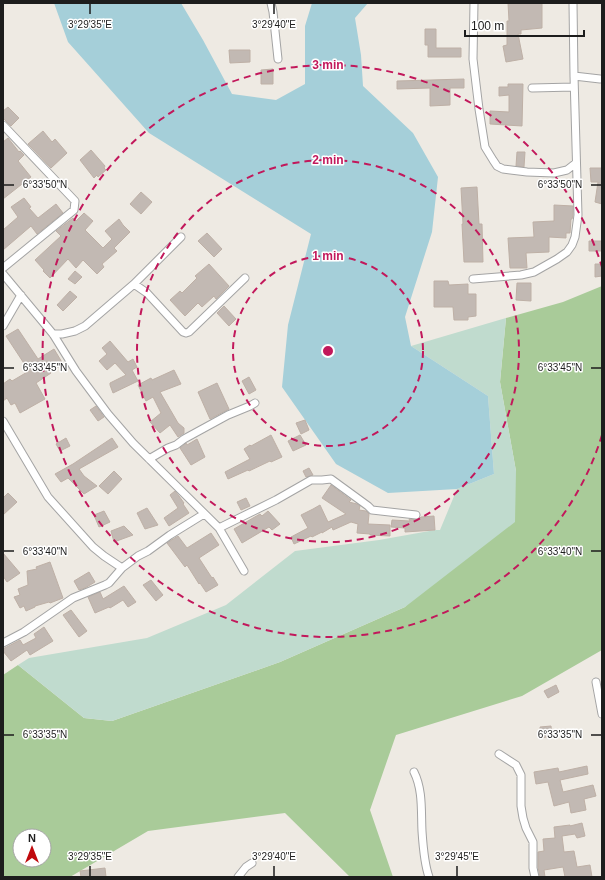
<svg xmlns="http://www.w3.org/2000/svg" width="605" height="880" font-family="Arial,sans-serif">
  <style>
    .forest { fill: #a9cb99; fill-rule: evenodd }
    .wetland { fill: #c0dbce }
    .water { fill: #a5cfd9 }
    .building { fill: #c2b9b3; stroke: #beb0a6 }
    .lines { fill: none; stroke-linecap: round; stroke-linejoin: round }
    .street-casing { stroke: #a4a4a4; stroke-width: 9 }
    .street { stroke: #fff; stroke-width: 7 }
    .ticks { fill: none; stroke: #1d1d1d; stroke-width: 1.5 }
    .ring { fill: none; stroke: #c2185b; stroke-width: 2; stroke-dasharray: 7 5 }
    .ticks-label { font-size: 10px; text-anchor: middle; fill: #1d1d1d; stroke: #fff; stroke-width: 3; stroke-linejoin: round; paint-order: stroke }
    .centre { fill: #c2185b; stroke: #fff; stroke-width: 2 }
    .ring-label { font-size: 12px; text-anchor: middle; font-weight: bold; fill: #c2185b; stroke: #fff; stroke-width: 3; stroke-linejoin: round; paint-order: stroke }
  </style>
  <rect width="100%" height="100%" fill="#eeeae3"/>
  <path class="forest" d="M602,286v364l-80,46 -126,39 -26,75 23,67h-43l-65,-64 -137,18 -78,46h-67v-202l15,-10 66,53 28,3 168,-59 125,-55 111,-136 -16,-89 6,-64 57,-16zM20,836h24v24h-24z"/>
  <path class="wetland" d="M506,318l-6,64 16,89 -1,51 -110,85 -125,55 -168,59 -28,-3 -66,-53 11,-7 118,-20 79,-33 69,-54 84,-11 56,-10h5l17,-41 37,-15 -6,-78 -77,-50z"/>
  <path class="water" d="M54,3h127l22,37 29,54 44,6 29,-16v-58l7,-23h56l-13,15 6,37 2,31 50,47 25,44 -6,55 -27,85 6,29 77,50 6,78 -37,15 -69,4 -52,-29 -54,-77 6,-62 23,-91 -162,-101 -81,-91z"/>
  <path class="building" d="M508,3h34v25l-21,2v4h-3l5,25 -17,3 -3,-16 4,-1v-24h2z
    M425,29h11v19h25v9h-33v-12h-3z
    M229,50h21v12l-20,1z
    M273,69v15h-12v-14z
    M464,79v9h-14v17l-20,1v-18l-33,1v-8z
    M508,84h15l-1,42 -32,-2v-13l19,1v-17l-10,1v-9h9z
    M8,107l11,11 -8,8 -8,-8v-7z
    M43,131l9,11 3,-3 12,14 -16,15 -23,-24z
    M8,138l11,14 1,-1 4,4 -6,6 13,16 -28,22v-57z
    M91,150l14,16 -1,2 2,2 -8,7 -1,-2 -3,3 -14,-18z
    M517,152h8l-1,15 -8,-1z
    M590,168h12v36l-7,-2 3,-20h-7z
    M477,187l2,37h3l1,38h-19l-2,-38h1l-2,-36z
    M141,192l11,10 -11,12 -11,-10z
    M24,198l7,9 -2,1 9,10 18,-14 7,9 -26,21 -6,-8 -28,24v-20l15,-13 -7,-10z
    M554,205l19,1v9l-1,4h-1l-1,14h-4v5l-17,-1v15l-23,1 1,15h-17l-2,-30 26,-1 -1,-15 21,-1z
    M84,213l9,8 -8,9 18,18 9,-9 -7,-8 14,-12 4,6 7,7 -16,16 3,3 -15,13 2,3 -7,7 -14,-14 -7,8 -8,-9 -18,19 -7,-7 1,-1 -9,-10 26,-24 -5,-5 17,-13 3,3z
    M207,233l15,16 -8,8 -16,-16z
    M589,241h13v10h-13z
    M209,264l20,22 -13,13 -2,-3 -12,11 -4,-4 -13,13 -15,-16 10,-9 2,2 15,-15 -2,-2z
    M595,264h7v12l-7,1z
    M75,271l7,6 -7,7 -7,-5z
    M434,281h14l1,4 19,-1v10h8v22l-8,1v3h-14l-1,-13h-19z
    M517,283h14v18l-15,-1z
    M70,291l7,6 -14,14 -6,-6z
    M224,306l12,13 -7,7 -12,-13z
    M18,329l20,30 16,-10 9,15 -13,8 1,1 -15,10 9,16 -25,14 -5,-10 -4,2 -4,-7 -4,3v-17l7,-5 2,2 17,-10 -23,-35z
    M110,341l18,21 5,-3 4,8 -5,3 6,11 -25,12 -3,-8v-2l16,-8 -11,-12 -8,7 -8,-9 8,-7 -5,-6z
    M174,370l7,14 -21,8 18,31 6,5v5l-6,4 -8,-12 -10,8 -10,-11 11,-9 -8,-16 -7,4 -8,-16 13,-7 1,2z
    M249,377l7,13 -7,4 -7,-13z
    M217,383l12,26 -19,10 -12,-27z
    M96,406l8,11 -6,4 -8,-11z
    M305,420l4,10 -8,4 -5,-11z
    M271,435l11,22 -11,5 -1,-1 -21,10 -1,-1 -20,9 -3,-7 25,-13 -6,-10 6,-4 1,1z
    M300,435l6,10 -13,6 -5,-10z
    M66,438l4,8 -10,5 -4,-7z
    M112,438l6,9 -39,22 5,7 13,10 -13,8 -16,-16 -7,4 -6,-8 18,-10z
    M197,439l8,18 -14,8 -11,-17 6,-5 1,2z
    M309,468l4,7 -7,2 -3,-6z
    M114,471l8,8 -14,15 -9,-8z
    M331,485l20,15 -2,2 8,2 3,2 -1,4 7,1 3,3 -1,10 22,1v11l-20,-1v-1l-13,-1 1,-9 -7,-2 -18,8 -1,-3 -10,6v-1l-10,5 -1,-1 -17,8 -3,-7 17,-9 -7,-13 12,-6 7,-4 8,17 18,-8 -24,-16z
    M175,491l4,5 5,7 -1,1 6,9 -20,13 -5,-8 14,-10 -8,-13z
    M8,493l9,9 -14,13v-17z
    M246,498l4,8 -9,4 -4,-8z
    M147,508l11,17 -13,4 -8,-16z
    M104,511l6,11 -11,5 -5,-12z
    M268,511l12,13 -8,6 -3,-3 -27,16 -8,-14 26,-15 2,2z
    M434,516l1,14 -30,2v-4l-14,-1 1,-7 18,1 -1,-2 9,1 3,-3z
    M124,526l9,9 -19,7 -3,-11z
    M211,533l8,12 -20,13 13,20 1,-1 5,8 -12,7 -6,-9 -1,1 -12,-19 -2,2 -18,-24 11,-7 9,12z
    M3,553l17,20 -13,9 -4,-6z
    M50,562l13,36 -13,5 -1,-1 -14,4v1l-9,4 -2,-5 -4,2 -6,-11 6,-2 -2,-6 10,-4 -1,-14 10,-2 -1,-2z
    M89,572l6,10 -10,6 -6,2 -5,-9z
    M151,580l12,15 -7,6 -13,-16z
    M124,586l12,16 -8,5 -5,-7 -13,8 -1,-1 -14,6 -7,-16 12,-5 3,7z
    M71,610l16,21 -8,6 -16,-22z
    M44,627l9,14 -23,14 -3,-5 -16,11 -8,-10v-2l17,-9 3,5 13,-7 -2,-4z
    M556,685l3,7 -11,6 -4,-7z
    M551,726l1,10 -11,2 -1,-11z
    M587,766l1,8 -28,6 3,12 30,-7 3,11 -12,3 2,11 -15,3 -2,-11 -15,4 -6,-24 -12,2 -2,-12 24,-4 1,4z
    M582,823l3,13 -8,2 -2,-4 -13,2 2,16 10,-1 3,16 13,-2 2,12h-27l-2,-10 -19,3 1,7h-5l-2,-10v-15l6,-1 -1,-12 12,-1 -1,-11 16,-2v1z
    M105,868l1,9h-25l-1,-6z"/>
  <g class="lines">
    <g class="street-casing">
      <path id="street" d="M271,3l2,9 5,47
        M474,3l-1,56 6,50 6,38 8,13 4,6 6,3 24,3 27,1 13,-3 9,-7
        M574,76l26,3
        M532,88l42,-1
        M3,125l72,76 -1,9 -71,58
        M3,274l50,60 23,37 32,43 25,29 86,85 25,43
        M473,279l48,-4 13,-3 23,-13 10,-7 5,-7 3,-8 3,-22 -4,-139 -1,-73
        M134,284l47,-47
        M3,326l18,-31
        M53,334h9l13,-3 10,-5 49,-42 13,9 36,39 3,1 3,-1 56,-54
        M3,421l45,76 45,50 11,9 18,12
        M149,459l19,-11 8,-3 8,-6 44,-24 22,-9 5,-3
        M219,528l57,-28 35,-20h11l9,-1 37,27 4,4 44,5
        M3,643l21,-11 49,-34 32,-13 4,-2 13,-15 16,-12 10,-5 22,-16 34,-21
        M596,682l6,32
        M499,754l17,11 5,10v31l2,12 3,10 7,14v26l2,9
        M414,772c9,18 7,39 8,59 1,15 2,32 7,46
        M238,877l8,-10 6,-4"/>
    </g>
    <use href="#street" class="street"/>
  </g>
  <path class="ticks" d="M90,4v10M274,4v10M4,185h10M591,185h10M4,368h10M591,368h10M4,551h10M591,551h10M4,735h10M591,735h10M90,866v10M274,866v10M457,866v10"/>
  <g class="ring">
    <circle cx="328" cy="351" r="95"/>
    <circle cx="328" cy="351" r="191"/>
    <path d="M602 435A286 286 0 1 1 602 267"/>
  </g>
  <g class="ticks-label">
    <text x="90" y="28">3°29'35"E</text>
    <text x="274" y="28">3°29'40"E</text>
    <text x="45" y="188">6°33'50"N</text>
    <text x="560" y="188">6°33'50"N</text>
    <text x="45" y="371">6°33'45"N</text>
    <text x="560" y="371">6°33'45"N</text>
    <text x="45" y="555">6°33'40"N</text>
    <text x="560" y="555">6°33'40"N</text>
    <text x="45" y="738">6°33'35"N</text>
    <text x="560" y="738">6°33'35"N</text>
    <text x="90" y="860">3°29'35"E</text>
    <text x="274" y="860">3°29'40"E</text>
    <text x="457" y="860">3°29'45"E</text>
  </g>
  <circle cx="328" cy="351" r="6" class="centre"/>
  <g class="ring-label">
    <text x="328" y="69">3 min</text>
    <text x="328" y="164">2 min</text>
    <text x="328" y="260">1 min</text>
  </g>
  <rect width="605" height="880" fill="none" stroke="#1d1d1d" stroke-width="8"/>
  <g transform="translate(32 848)"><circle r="19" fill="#ffffff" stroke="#a5a5a5"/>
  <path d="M0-3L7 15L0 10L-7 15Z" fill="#c0090d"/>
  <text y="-6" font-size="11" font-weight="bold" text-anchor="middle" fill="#1d1d1d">N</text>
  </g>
  <path d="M465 30v6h119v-6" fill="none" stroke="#1d1d1d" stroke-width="2"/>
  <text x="471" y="30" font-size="12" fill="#1d1d1d" stroke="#ffffff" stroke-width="3" paint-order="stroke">100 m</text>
</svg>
